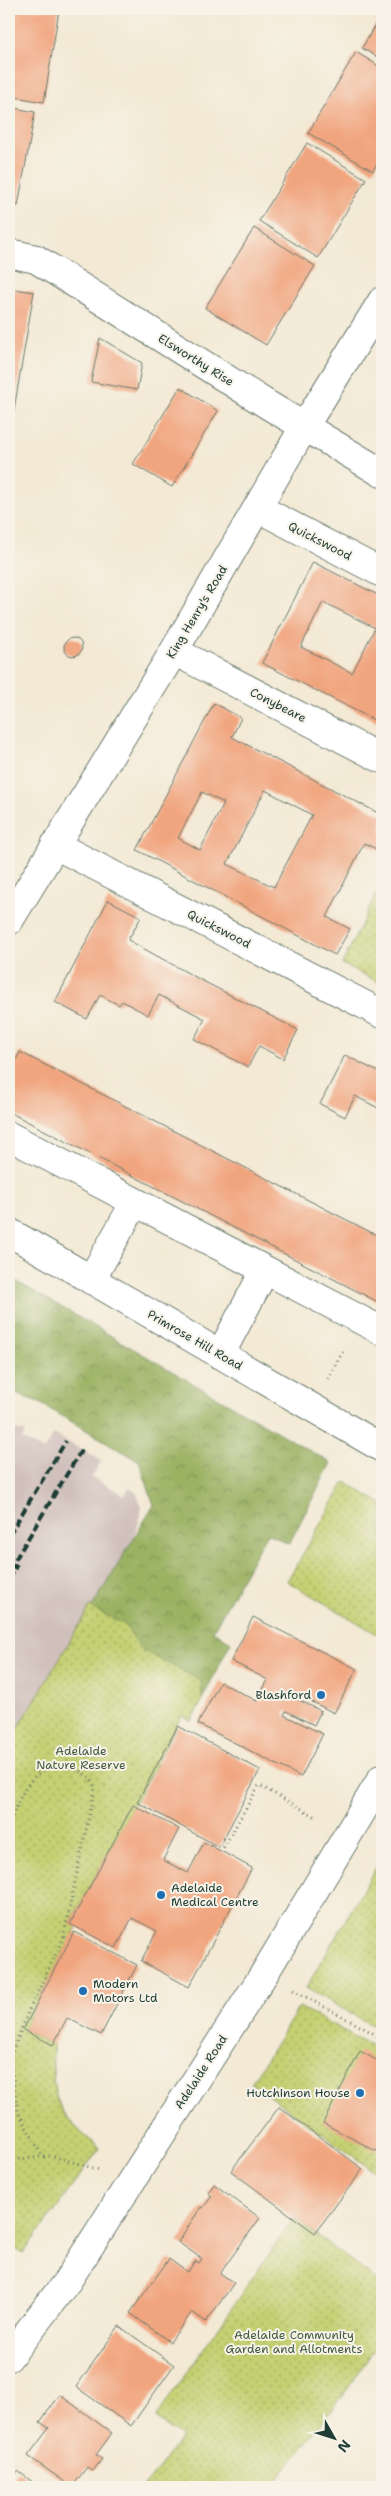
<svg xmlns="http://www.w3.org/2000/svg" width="391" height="2496" font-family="'Shantell Sans',sans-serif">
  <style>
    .industrial { fill: #d0c0bc }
    .forest { fill: url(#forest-crowns); stroke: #5d784c }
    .park { fill: url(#park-dots); stroke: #728653 }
    .building { fill: #f1a57f; fill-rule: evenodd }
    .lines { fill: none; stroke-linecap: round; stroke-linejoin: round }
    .minor-casing { stroke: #69796c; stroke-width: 30 }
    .tertiary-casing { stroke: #69796c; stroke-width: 30 }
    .secondary-casing { stroke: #69796c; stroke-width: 30 }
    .path { stroke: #69796c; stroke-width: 3; stroke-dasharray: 1 4; stroke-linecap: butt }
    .minor { stroke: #fff; stroke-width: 28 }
    .tertiary { stroke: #fff; stroke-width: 28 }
    .secondary { stroke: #fff; stroke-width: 28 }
    .rail { stroke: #1f3d34; stroke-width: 4; stroke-dasharray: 8 4; stroke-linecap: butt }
    .poi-dot { fill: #1f6fb2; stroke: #f7f3e8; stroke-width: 2 }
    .labels { text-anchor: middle; stroke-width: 4; stroke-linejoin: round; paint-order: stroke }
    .street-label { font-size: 12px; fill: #1f3d34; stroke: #f7f3e8 }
    .poi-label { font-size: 12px; fill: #1f3d34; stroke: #f7f3e8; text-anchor: end }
    .park-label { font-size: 12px; fill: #405a40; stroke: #f7f3e8 }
  </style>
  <defs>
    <pattern id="forest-crowns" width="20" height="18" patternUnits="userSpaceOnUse" patternTransform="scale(1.25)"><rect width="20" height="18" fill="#9bb264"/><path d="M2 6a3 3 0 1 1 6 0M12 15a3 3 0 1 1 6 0" fill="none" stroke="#7e9253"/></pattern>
    <pattern id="park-dots" width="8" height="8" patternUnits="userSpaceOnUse" patternTransform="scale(1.25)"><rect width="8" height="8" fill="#c4d072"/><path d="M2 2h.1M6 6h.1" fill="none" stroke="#9faa5e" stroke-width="1.8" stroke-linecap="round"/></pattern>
  </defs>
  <rect width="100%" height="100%" fill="#f7f3e8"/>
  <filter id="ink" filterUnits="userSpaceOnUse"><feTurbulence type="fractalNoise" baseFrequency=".02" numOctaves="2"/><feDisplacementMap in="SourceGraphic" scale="10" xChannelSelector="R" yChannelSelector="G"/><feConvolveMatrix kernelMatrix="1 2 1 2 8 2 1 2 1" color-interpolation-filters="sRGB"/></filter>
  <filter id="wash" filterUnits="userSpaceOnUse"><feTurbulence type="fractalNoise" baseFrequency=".0096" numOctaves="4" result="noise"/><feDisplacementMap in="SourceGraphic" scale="20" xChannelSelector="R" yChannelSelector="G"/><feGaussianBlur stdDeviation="1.12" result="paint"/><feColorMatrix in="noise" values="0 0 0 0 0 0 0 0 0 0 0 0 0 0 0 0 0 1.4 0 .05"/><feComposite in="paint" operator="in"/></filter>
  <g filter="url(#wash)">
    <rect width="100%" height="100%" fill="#f3e9d4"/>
    <path class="industrial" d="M14,1430l12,2 -4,7 22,12 10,-17 47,27 -9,16 32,18 6,-8 6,5 5,13v11l-9,27 -116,189 -7,20v-321z"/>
    <path class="forest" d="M9,1277l322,186 -42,81 -22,-11 -54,98 18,11 -40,79 -10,-5 -111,208 -47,106 30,15c-2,56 3,69 47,103l-77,106 -14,-10v-492l7,-20 138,-227 -15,-44 -103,-60 -27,-9z"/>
    <path class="park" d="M382,882v102l-40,-20z
      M345,1482l37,22v133l-95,-56z
      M90,1607l34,17 18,26 59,31 1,20 -11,20 -10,-5 -111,208 7,3 -54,103 30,15c-2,56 3,69 47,103l-77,106 -14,-10v-492l7,-20z
      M382,1857l-1,165 1,9 -76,-43z
      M299,2007l83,44v126l-131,-94z
      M294,2218l88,66v54l-38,56 -72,93h-129l19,-22 19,-28 -26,-19z"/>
    <g id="blocks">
      <path class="building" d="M9,9l50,1 -15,92 -35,-6z
        M382,13v47l-20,-12z
        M356,52l26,16v87l-9,16 -65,-38z
        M9,107l26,5 -17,94 -9,-2z
        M307,143l59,36 -48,79 -59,-37z
        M254,228l61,38 -49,79 -61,-37z
        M9,288l25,4 -24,141h-1z
        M100,338l42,25 -5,27 -46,-8z
        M180,387l38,24 -46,76 -39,-23z
        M313,562l69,35v127l-120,-61zM323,602l52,26 -23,45 -51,-26z
        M64 647a9 9 0 1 1 18 0a9 9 0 1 1-18 0Z
        M214,703l27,15 -9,19 150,78v37l-18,-9 -37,74 23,12 -15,26 -198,-105zM265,790l47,25 -38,72 -47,-23zM202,792l22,11 -24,47 -22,-12z
        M108,900l33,17 -13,23 69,38 101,52 -15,29 -24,-13 -11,21 -54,-28 11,-20 -46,-24 -11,20 -26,-14 -3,4 -19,-10 -13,24 -32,-17z
        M20,1052l362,186v66l-373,-192v-38z
        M345,1055l37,19v36l-27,-14 -10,21 -25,-13z
        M253,1617l104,52 -23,44 -39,-20 -2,4 28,14 -7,14 -28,-14 -2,4 39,19 -22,43 -103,-53 22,-42 37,19 11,-21 -37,-19z
        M178,1726l82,44 -41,77 -82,-45z
        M133,1805l46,24 -16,31 25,13 16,-31 48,26 -63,119 -48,-26 16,-30 -25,-13 -16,30 -46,-24z
        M74,1932l63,33 -36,70 -34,-17 -14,27 -30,-15z
        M360,2051l22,12v77l-6,11 -53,-28z
        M279,2107l84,62 -48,64 -84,-62z
        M214,2184l46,34 -40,55 14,10 -28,39 -14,-10 -22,30 -40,-29 39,-54 18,13 9,-11 3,2 3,-4 -24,-17 23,-35 2,1 9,-12 -4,-3z
        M119,2326l55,39 -43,61 -55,-39z
        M60,2395l52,38 -16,22 6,4 -9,12 -6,-4 -15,20 -44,-31 21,-28 -9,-6z
        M18,2471l21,16h-30v-4z"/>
    </g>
  </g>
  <g filter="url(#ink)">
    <use href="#blocks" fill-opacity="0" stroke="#69796c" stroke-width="1"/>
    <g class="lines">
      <g class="minor-casing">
        <path id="minor" d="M9,253l27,6 232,146 114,68
          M258,508l124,65
          M174,651l208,108
          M55,845l327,169
          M9,921l165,-270 130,-224 78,-126
          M9,1136l373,195
          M91,1280l44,-78
          M220,1355l45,-85"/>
      </g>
      <g class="tertiary-casing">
        <path id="tertiary" d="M9,1232l373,216"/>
      </g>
      <g class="secondary-casing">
        <path id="secondary" d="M9,2357l59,-77 196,-306 118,-196"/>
      </g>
      <path class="path" d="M328,1379l16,-30
        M9,1826c12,-32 26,-73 68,-56 10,5 15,7 18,18l-32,151 -34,71 -19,47 8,55 25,45
        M221,1852l38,-67 59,33
        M293,1990l89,48
        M9,2160l43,-4 48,14"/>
      <use href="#minor" class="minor"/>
      <use href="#tertiary" class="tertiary"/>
      <use href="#secondary" class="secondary"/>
      <path class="rail" d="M9,1535l57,-94
        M9,1570l73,-121
        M9,1580l8,-16"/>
    </g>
  </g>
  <g class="poi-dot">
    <circle cx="321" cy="1695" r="5"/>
    <circle cx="161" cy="1895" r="5"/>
    <circle cx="83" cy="1991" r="5"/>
    <circle cx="360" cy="2093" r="5"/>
  </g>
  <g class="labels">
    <g class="street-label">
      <text transform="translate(196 360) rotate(32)" y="4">Elsworthy Rise</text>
      <text transform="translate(320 541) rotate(27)" y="4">Quickswood</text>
      <text transform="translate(197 612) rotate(-59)" y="4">King Henry's Road</text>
      <text transform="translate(278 705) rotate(27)" y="4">Conybeare</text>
      <text transform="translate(219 929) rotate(27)" y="4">Quickswood</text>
      <text transform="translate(195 1340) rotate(30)" y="4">Primrose Hill Road</text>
      <text transform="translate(201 2072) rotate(-57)" y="4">Adelaide Road</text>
    </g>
    <g class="poi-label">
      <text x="311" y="1699">Blashford</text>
      <text x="171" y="1892" text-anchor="start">Adelaide<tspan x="171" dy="14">Medical Centre</tspan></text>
      <text x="93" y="1988" text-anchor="start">Modern<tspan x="93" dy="14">Motors Ltd</tspan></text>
      <text x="350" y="2097">Hutchinson House</text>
    </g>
    <g class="park-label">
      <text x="81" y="1755">Adelaide<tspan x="81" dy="14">Nature Reserve</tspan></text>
      <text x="294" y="2339">Adelaide Community<tspan x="294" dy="14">Garden and Allotments</tspan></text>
    </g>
  </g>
  <rect width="391" height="2496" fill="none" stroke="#f7f3e8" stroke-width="30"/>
  <g transform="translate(334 2438) rotate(129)" stroke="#f7f3e8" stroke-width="4" paint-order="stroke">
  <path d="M0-4L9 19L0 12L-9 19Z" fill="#1f3d34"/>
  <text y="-8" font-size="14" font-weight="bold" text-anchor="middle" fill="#1f3d34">N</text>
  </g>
</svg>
